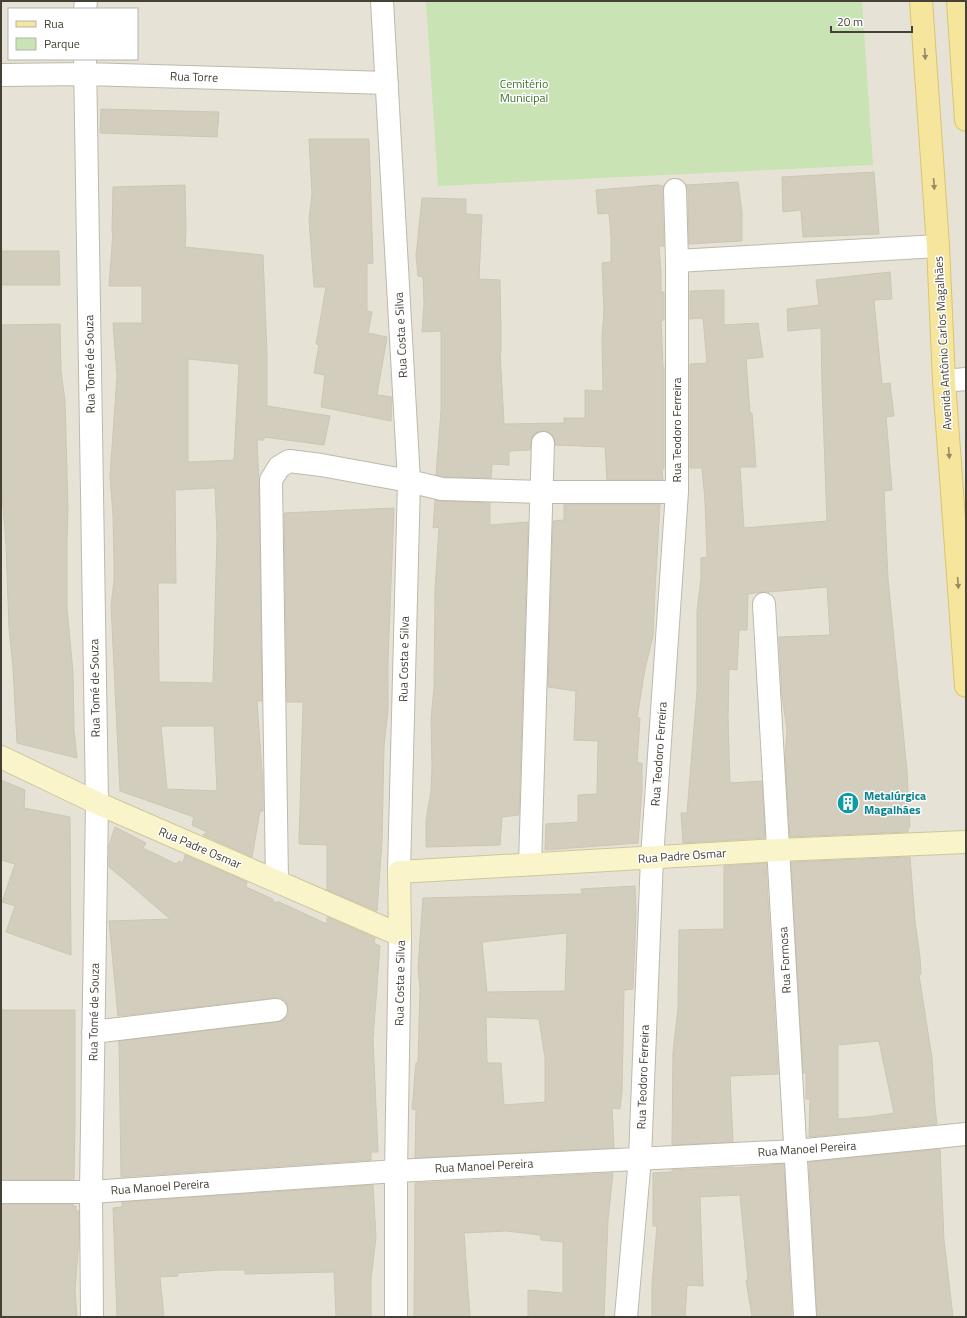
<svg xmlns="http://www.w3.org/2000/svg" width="967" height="1318" font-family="'Titillium Web',sans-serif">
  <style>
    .residential { fill: #e6e3d6; fill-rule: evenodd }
    .green { fill: #c9e3b4 }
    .building { fill: #d3cdbe; stroke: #cdc6b2; fill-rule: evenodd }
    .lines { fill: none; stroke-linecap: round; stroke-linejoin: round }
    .street-casing { stroke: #bdb9ab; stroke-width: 24 }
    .secondary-casing { stroke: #cec69b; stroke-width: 24 }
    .primary-casing { stroke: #dac56e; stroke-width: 24 }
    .street { stroke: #fff; stroke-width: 22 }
    .secondary { stroke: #faf4ca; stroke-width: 22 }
    .primary { stroke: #f6e69d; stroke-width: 22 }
    .oneway { fill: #958b65 }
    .labels { text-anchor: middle; stroke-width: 3; stroke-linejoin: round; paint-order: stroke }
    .street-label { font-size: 12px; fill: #454137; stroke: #fff }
    .park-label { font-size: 12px; fill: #41722f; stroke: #fff }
    .culture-label { font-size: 12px; font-weight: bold; fill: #0d838f; stroke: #fff; text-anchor: start }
  </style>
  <rect width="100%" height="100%" fill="#f2f0e8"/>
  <path class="residential" d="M1,1h965v1316h-965zM9,9h128v50h-128z"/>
  <path class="green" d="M426,1h436l11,164 -435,21z"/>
  <path class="building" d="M101,109l118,3 -2,25 -117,-4z
    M309,139h60l4,124 -6,1v47l5,1 -4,21 19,4 -10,58 15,2 -1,24 -70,-14 4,-32 -11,-2 5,-28 -3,-1 10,-57h-12l-5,-68 3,-25z
    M874,172l5,62 -76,3 -2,-27 -18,2 -1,-35z
    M738,182l4,30v29l-53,3 -1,-54 -2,-5z
    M185,185l1,45 -1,17 78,8 4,98v53l63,10 -6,29 -60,-8v3h-7l2,46 3,215h-5l6,84v26h-3l-8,46 -49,-22 4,-3 -15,-7 2,-8 -74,-26 -9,-186 3,-24v-21l-1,-45 -3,-39 7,-100 -4,-53h29v-37h-33l4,-54h-1l1,-45zM188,359l51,5 -5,96 -46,2zM215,488l2,48 -4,147 -54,-1 -1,-99h18l-1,-93zM161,726h53l3,65 -50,-2z
    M657,185l7,1 -2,4 2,56h-5l2,26v20h3v28h-3l2,47h1v102h-2l1,11h-56l-2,-33 -50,-2 -1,-8 -5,-5 -6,-1 -6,1 -4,4 -2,6 -1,8 -21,1v14l-17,-1 -1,14 -47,-1 -8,-2 5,-64v-80l-19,1 2,-28 -1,-27 -5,-1 -2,-20 6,-58 44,1v15l16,1 -3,64 21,1 1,57v14h-1l4,73 60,-1v-5h21v-28l18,1 -1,-54 2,-26 -2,-48 9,-1v-25l-2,-24 -11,1 -2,-24z
    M1,251h58l1,34h-59z
    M890,272l2,27 -18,1 8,84 8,-1 4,33 -8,1 6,73 -8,1 4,88 19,192 3,56 -2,1v4l-118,5 -5,-80 2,-27 -5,-34 -3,-59 51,-2 -3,-48 -59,5h-5l-15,2 -1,36h-8l-2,40 -8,-1 -1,48 2,66 32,-2 3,57 -82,5 -2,-30h6l10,-122v-80l4,-32v-21l6,-1 -2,-56 -3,-33h-12v-104l17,-1 -4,-45 -13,1v-28l34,-1v35l34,-2 5,34 -17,2 4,54h2l4,54h-16l4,61 83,-7 -5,-135 -1,-58 -33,3 -1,-22 32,-4 -3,-25z
    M60,324l1,48 4,28 3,109 -1,34v66l6,63 1,59 3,27 -60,-15 -4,-75 -4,-40 -3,-83 -5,-63v-157z
    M435,500l7,1 48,2v22l38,-3 -9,293 -17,2 -2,28 -74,2v-27l5,-29 1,-25 -1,-47 3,-31 1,-97 4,-64 -6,1z
    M564,504h96l-5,87 -2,45 -8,33 -8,49h3l-3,45h5v27l-4,53 -93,7 1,-26 32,-2v-27l19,-1 1,-53 -24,-1 2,-49 -28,-4 5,-166 11,-1z
    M394,508l-6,152v50l-4,36 -2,95 -5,70 -50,-21v-45l-28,-1 4,-142h-16l-3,-189z
    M1,780l24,10 -1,18 46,9 1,138 -65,-23 9,-26 -13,-4 13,-38 -14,-4z
    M115,827l31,16 -3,5 33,16 3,-3 4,2 2,-8 62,27 -1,5 27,12v3h6l48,22v-7l48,21 -1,5 6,3 -7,93 5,113h-7v8l-250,17 -2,-136 158,-19 7,-2 4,-5v-6l-2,-7 -5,-4h-6l-157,18 -9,-95 61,-2 -44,-38 -17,-14v-22z
    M910,857l5,64 5,36 1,17 -2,1 13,83 3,49 2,17 -128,13 1,-38h-4v-26h-3l-12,-211zM879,1041l15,72 -27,4 -29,2v-74z
    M766,863l12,211 -48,2 3,66 -61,3 1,-93 5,-44 1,-78 45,-1v-63z
    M635,886l1,25 -3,78 -9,1 -2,101 -2,18 -8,-1 2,40 -199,10 1,-48 -4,-1 4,-46h2l2,-74 -2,-21 5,-70 159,-4 -1,-5zM567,933l-2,58 -78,1 -5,-50zM486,1017l53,2 6,39v44l-41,3 -3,-42h-14z
    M1,1010h74v112l-1,58h-73z
    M940,1149l4,91 9,77h-136l-8,-155z
    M784,1164l8,153h-40l-6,-37h2l-8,-85 -40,2 3,89 -16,-1 -2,32h-33v-33l5,-58h-4v-53l19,-1v-2l62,-3v1z
    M613,1173l-5,47 -4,97h-76v-27l35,3v-51l-22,-2 -1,-5 -34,-4 -42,2 6,84h-56l1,-134z
    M373,1185l3,52 -5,42v38h-35l-2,-45 -89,2v-4h-23l-44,3v3l-18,1 4,40h-47l-4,-109 9,-1v-5z
    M1,1204h72v2h3v5h3v28l-4,51 2,27h-76z"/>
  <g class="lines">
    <g class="street-casing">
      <path id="street" d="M382,1l27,480 -10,391
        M85,9l1,-8
        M85,59l12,744 -6,389 1,125
        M1,75l84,-1 302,9
        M677,261l261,-15
        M944,381l22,-2
        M764,604l41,713
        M530,864l13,-421
        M277,881l-6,-401 8,-13 10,-6 32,4 88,16 33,8 100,3h135
        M93,1032l183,-22
        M1,1192h90l305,-21 400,-20 170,-17
        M396,1317v-146l4,-236
        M626,1317l14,-159 12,-300 25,-366v-231l-2,-71"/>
    </g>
    <g class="secondary-casing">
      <path id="secondary" d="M1,757l96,46 303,132 -1,-63 380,-22 187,-8"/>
    </g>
    <g class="primary-casing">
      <path id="primary" d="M921,1l17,245 6,135 22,305
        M958,1l8,119"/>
    </g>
    <use href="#street" class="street"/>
    <use href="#secondary" class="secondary"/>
    <use href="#primary" class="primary"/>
  </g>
  <defs><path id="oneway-solid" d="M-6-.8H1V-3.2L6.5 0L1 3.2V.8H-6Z"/></defs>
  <g class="oneway">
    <use href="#oneway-solid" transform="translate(925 54) rotate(86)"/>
    <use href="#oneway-solid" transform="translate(934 184) rotate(86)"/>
    <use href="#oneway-solid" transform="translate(949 453) rotate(86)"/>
    <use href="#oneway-solid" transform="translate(958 583) rotate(86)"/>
  </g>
  <defs>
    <g id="building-disc" transform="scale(1.15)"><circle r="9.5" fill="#0f9aa8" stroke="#fff"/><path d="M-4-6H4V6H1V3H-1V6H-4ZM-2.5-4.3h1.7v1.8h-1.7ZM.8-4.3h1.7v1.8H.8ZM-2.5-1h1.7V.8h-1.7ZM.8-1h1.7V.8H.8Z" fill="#fff"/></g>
  </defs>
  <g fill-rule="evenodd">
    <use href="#building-disc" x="848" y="803"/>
  </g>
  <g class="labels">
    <g class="street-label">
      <text transform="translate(194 77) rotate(2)" y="4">Rua Torre</text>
      <text transform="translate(401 335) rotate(-93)" y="4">Rua Costa e Silva</text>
      <text transform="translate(943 343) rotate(-93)" y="4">Avenida Antônio Carlos Magalhães</text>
      <text transform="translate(90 364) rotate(-91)" y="4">Rua Tomé de Souza</text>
      <text transform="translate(677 430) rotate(-90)" y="4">Rua Teodoro Ferreira</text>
      <text transform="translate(404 659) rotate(-89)" y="4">Rua Costa e Silva</text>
      <text transform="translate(95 688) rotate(-91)" y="4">Rua Tomé de Souza</text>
      <text transform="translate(659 754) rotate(-86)" y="4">Rua Teodoro Ferreira</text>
      <text transform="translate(200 848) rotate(23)" y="4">Rua Padre Osmar</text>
      <text transform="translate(682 856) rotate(-4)" y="4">Rua Padre Osmar</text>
      <text transform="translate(785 960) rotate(-93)" y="4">Rua Formosa</text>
      <text transform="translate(400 983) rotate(-89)" y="4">Rua Costa e Silva</text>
      <text transform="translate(94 1012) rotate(-89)" y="4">Rua Tomé de Souza</text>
      <text transform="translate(643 1077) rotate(-88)" y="4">Rua Teodoro Ferreira</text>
      <text transform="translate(807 1149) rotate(-4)" y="4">Rua Manoel Pereira</text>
      <text transform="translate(484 1166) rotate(-3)" y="4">Rua Manoel Pereira</text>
      <text transform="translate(160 1187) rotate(-4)" y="4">Rua Manoel Pereira</text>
    </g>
    <g class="park-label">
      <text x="524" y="88">Cemitério<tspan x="524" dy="14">Municipal</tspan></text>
    </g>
    <g class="culture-label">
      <text x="864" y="800">Metalúrgica<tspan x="864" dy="14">Magalhães</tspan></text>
    </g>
  </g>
  <rect width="967" height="1318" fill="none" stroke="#454137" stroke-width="4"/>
  <rect x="8" y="8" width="130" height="52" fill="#ffffff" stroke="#b5b3af"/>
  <rect x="16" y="21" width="20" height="6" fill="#f6e69d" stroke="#b5b3af"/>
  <text x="44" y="28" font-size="12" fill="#454137">Rua</text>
  <rect x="16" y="38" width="20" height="12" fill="#c9e3b4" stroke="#b5b3af"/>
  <text x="44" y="48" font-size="12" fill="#454137">Parque</text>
  <path d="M831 26v6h81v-6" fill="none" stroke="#454137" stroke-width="2"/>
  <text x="837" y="26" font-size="12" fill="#454137" stroke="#ffffff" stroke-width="3" paint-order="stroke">20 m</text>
</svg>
